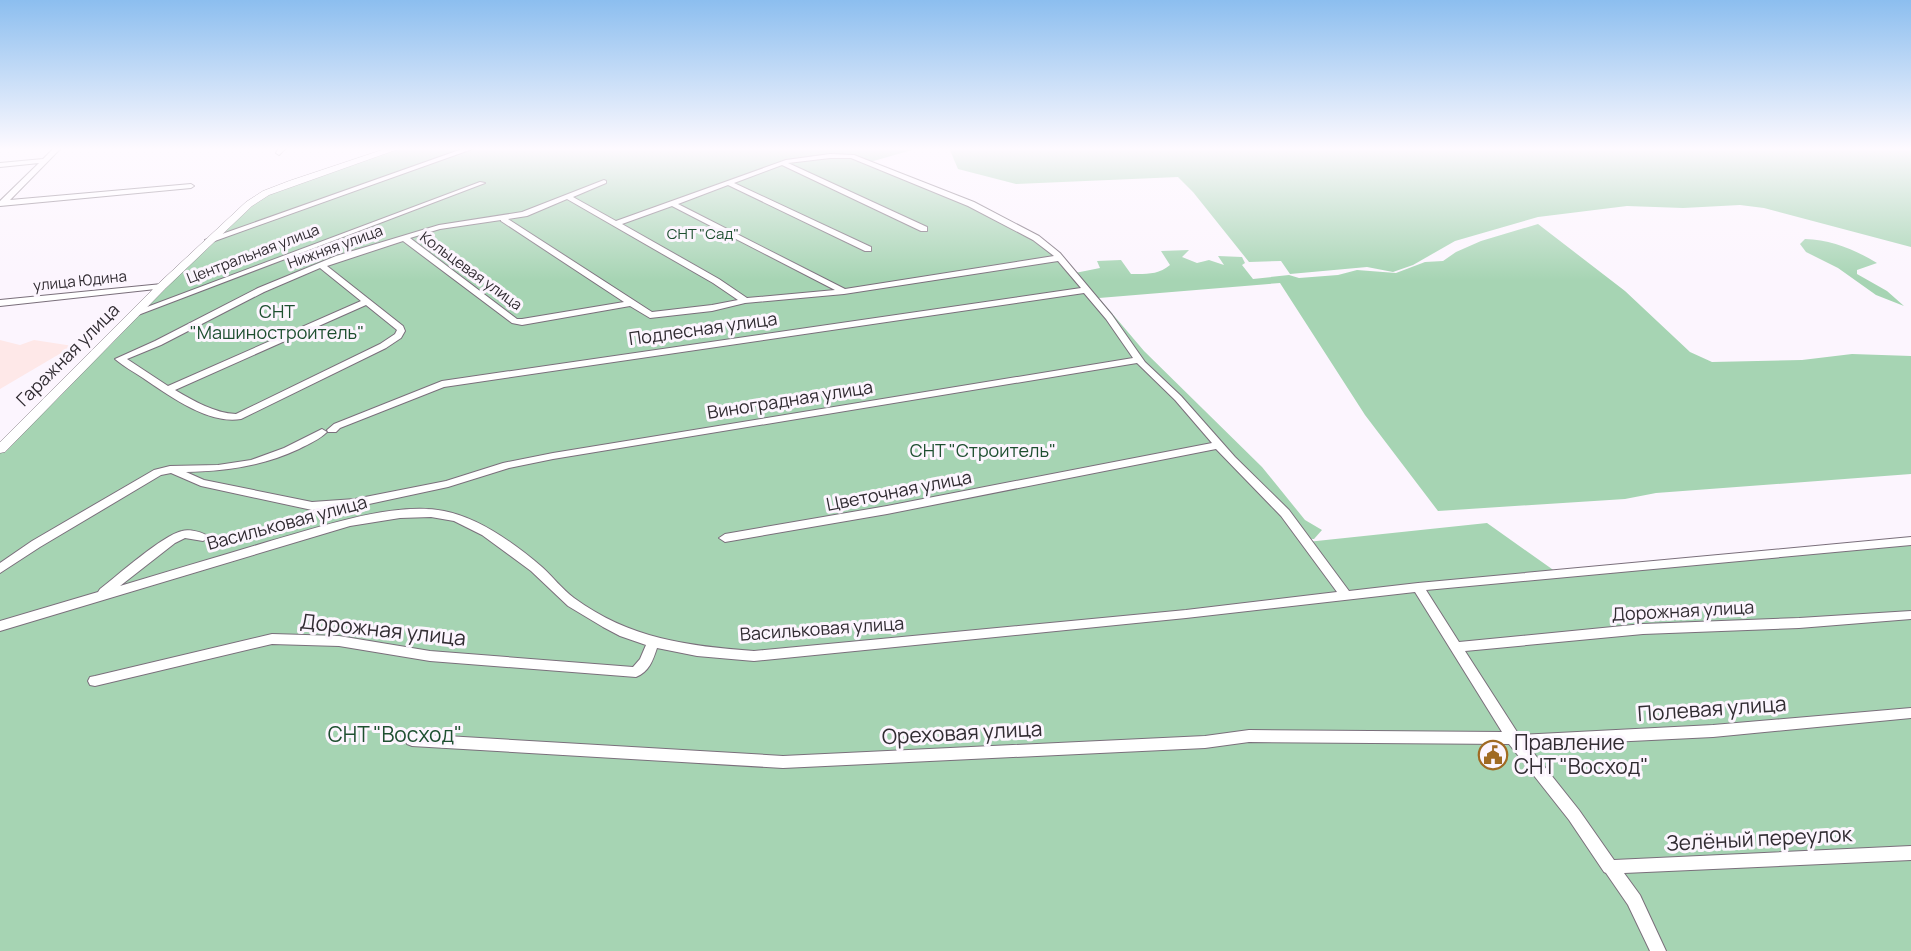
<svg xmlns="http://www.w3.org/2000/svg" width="1911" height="951" font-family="Manrope,sans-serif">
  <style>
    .industrial { fill: #fee8e8 }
    .green { fill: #a6d4b3 }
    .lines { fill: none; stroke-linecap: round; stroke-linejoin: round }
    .minor-casing { stroke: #7a6f7b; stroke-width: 2 }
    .tertiary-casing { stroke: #7a6f7b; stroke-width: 1 }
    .minor { fill: #fff; fill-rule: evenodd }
    .tertiary { fill: #fff; fill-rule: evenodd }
    .labels { text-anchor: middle; stroke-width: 6; stroke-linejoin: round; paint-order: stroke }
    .far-park-label { font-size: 15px; fill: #1e4f30; stroke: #fcf5fe }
    .far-street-label { font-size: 15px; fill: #312c32; stroke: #fcf5fe }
    .park-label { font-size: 18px; fill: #1e4f30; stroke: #fcf5fe }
    .street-label { font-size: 18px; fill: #312c32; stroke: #fcf5fe }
    .near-street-label { font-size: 21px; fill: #312c32; stroke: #fcf5fe }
    .near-park-label { font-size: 21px; fill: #1e4f30; stroke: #fcf5fe }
    .near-poi-label { font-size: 21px; fill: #312c32; stroke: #fcf5fe; text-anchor: start }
  </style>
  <rect width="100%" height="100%" fill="#fcf5fe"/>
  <path class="industrial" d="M0,340l20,5 14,-5 39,6 -73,43z"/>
  <path class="green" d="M397,148h522l-49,14 142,62 45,31 85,109 165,178 180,-19 72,51 352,-33v410h-1911v-502l258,-252z
    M949,148h962v99l-147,-39 -24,-3 -57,3 -56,-2 -89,11 -83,24 -42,24 -20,7 -26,-5 -77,7 -9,-13 -32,1 -56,-70 -15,-15 -162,7 -58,-15z
    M1538,224l87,67 65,61 22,10 90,-2 50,-6 59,2v118l-255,19 -31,6 -187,12 -73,-96 -85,-132 -181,15 45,53 118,116 43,53 17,10 -8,9h-6l-164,-176 -69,-90 25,-5 -3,-7 24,-1 10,14c15,0 27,1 39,-9l-9,-14 28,-1 -7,7 15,6 12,-3 15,5 -6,-9 24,1 3,6 -3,2 11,14 36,-4 10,3 39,-3 19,-5 39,3 29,-11 18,-1 13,-9 25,-11z
    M1805,239c26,1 49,10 72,24l-20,7v4l30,17 17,15 -28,-11 -38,-27 -32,-16 -6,-8z"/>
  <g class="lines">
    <g class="minor-casing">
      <path id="minor" d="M54,148h7l-51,52 181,-16 3,2 -3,2 -191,18v-5l39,-38 -39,4v-4l43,-4z
        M279,148h7l-7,7 -3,-2z
        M465,148h10l-263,94 -7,-2z
        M830,154l24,1 120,47 65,34 21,17 52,62 33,47 36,34 54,61 54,53 60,81 69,-8 493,-46v8l-485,45 33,52 184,-18 156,-6 112,-7v8l-112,9 -156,6 -178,17 54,84 194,-10 198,-17v10l-198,19 -185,9 51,64 35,50 297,-14v14l-287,13 16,22 26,56h-16l-22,-46 -22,-32 -2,-1 -35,-52 -60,-76 -260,-2 -44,6 -422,20 -371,-22 -5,-2 -2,-4 2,-4 5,-2 371,22 422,-20 44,-6 253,2 -87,-140 -229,26 -432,43 -57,-5 -40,-8c-4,12 -8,24 -21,29l-206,-16 -91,-15 -67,-2 -177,42 -5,-1 -2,-4 2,-4 5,-1 177,-42 67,2 91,15 203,16 7,-8 6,-14 -26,-9 -17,-9 -35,-21 -37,-35 -49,-36 -28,-14 -23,-4 -31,1 -50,8 -350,105v-10l98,-29 2,-3c17,-13 63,-54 82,-58 7,-2 21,1 27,6l-6,4 -18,-3 -10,5 -55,43c49,-15 98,-29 147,-44 50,-14 126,-41 177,-31 36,7 71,33 98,56 11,10 20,22 32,31 56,41 114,48 180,53l432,-41 151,-18 -56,-76 -65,-67 -329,65 -162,28 -6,-4 6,-4 162,-28 325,-63 -37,-43 -38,-37 -584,96 -44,9 -61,19 -93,20 -43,3 -111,-24 -30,-13 -10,2 -121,72 -40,26v-10l32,-22 122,-71 16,-4 48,-1 33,-5 33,-12 38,-19 5,3c-7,7 -18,12 -28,17 -36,17 -73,22 -113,23l18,8 108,22 43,-3 91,-18 57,-18 50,-10 580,-95 -27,-39 -22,-26 -640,94 -104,41 -4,4h-8l-1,-2 7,-6 108,-43 639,-93 -23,-27 -214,33 -99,9 -33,8 -62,7 -20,-12 -108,19 -10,-2 -109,-82 -76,25 76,60 2,5 -4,7 -15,10 -145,71c-32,6 -73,-24 -98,-41 -9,-6 -20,-12 -28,-19l40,-18 103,-53 78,-32 103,-31 83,-13 82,-32 2,1v2l-33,14 43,24 170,-61zM830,158h21l117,48 65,34 21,16 -209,33 -167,-85 50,-19 137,66h6v-4l-137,-64 48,-18 139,66h6v-4l-139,-64zM567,199l146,84 25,17 -26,5 -60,7 -144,-93 19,-3zM672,206l163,84 -88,8 -28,-19 -97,-55zM501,220v1l123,81 -102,17h-5l-107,-81 30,-9zM320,268l41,33 -193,85 -41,-27 34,-14 103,-53zM366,305l31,25 -2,4 -15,10 -144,70c-22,-1 -42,-13 -61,-24z
        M480,182l5,1 -347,132h-6l-1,-2z
        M162,284l4,2 -1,2 -165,18v-6z"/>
    </g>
    <g class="tertiary-casing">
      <path id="tertiary" d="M388,148h13l-132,47 -17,11 -86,82 -161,164 -5,1v-11l158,-158 88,-82 17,-11 26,-10z"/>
    </g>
    <use href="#minor" class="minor"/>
    <use href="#tertiary" class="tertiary"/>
  </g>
  <linearGradient id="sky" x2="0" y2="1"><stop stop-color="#8cbeef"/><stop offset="0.53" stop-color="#fefaff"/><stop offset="1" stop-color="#fefaff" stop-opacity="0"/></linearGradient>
  <rect width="1911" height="281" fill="url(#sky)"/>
  <defs>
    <g id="civic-ring" transform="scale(1.5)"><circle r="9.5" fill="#fcf5fe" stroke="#a06a23" stroke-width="1.5"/><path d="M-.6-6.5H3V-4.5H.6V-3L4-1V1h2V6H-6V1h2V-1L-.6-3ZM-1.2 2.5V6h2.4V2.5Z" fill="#a06a23"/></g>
  </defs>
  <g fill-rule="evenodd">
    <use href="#civic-ring" x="1493" y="755"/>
  </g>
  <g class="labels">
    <g class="far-park-label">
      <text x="703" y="239">СНТ "Сад"</text>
    </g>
    <g class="far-street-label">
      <text transform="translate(335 247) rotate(-20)" y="5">Нижняя улица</text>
      <text transform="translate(253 254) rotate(-21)" y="5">Центральная улица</text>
      <text transform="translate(471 271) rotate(36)" y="5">Кольцевая улица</text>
      <text transform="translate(80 281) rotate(-6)" y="5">улица Юдина</text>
    </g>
    <g class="park-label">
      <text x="277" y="318">СНТ<tspan x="277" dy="21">"Машиностроитель"</tspan></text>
      <text x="983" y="457">СНТ "Строитель"</text>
    </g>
    <g class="street-label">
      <text transform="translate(703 329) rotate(-8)" y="6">Подлесная улица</text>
      <text transform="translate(68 355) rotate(-45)" y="6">Гаражная улица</text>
      <text transform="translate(790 400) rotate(-9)" y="6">Виноградная улица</text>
      <text transform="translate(899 491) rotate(-11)" y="6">Цветочная улица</text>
      <text transform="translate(287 523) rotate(-15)" y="6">Васильковая улица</text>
      <text transform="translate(1683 611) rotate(-3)" y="6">Дорожная улица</text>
      <text transform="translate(822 629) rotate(-4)" y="6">Васильковая улица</text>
    </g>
    <g class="near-street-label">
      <text transform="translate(383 630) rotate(6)" y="7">Дорожная улица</text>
      <text transform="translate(1712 709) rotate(-4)" y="7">Полевая улица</text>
      <text transform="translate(962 733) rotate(-3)" y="7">Ореховая улица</text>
      <text transform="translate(1759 839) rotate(-3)" y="7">Зелёный переулок</text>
    </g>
    <g class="near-park-label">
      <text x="395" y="742">СНТ "Восход"</text>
    </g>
    <g class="near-poi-label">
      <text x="1514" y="750">Правление<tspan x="1514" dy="24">СНТ "Восход"</tspan></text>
    </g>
  </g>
</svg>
